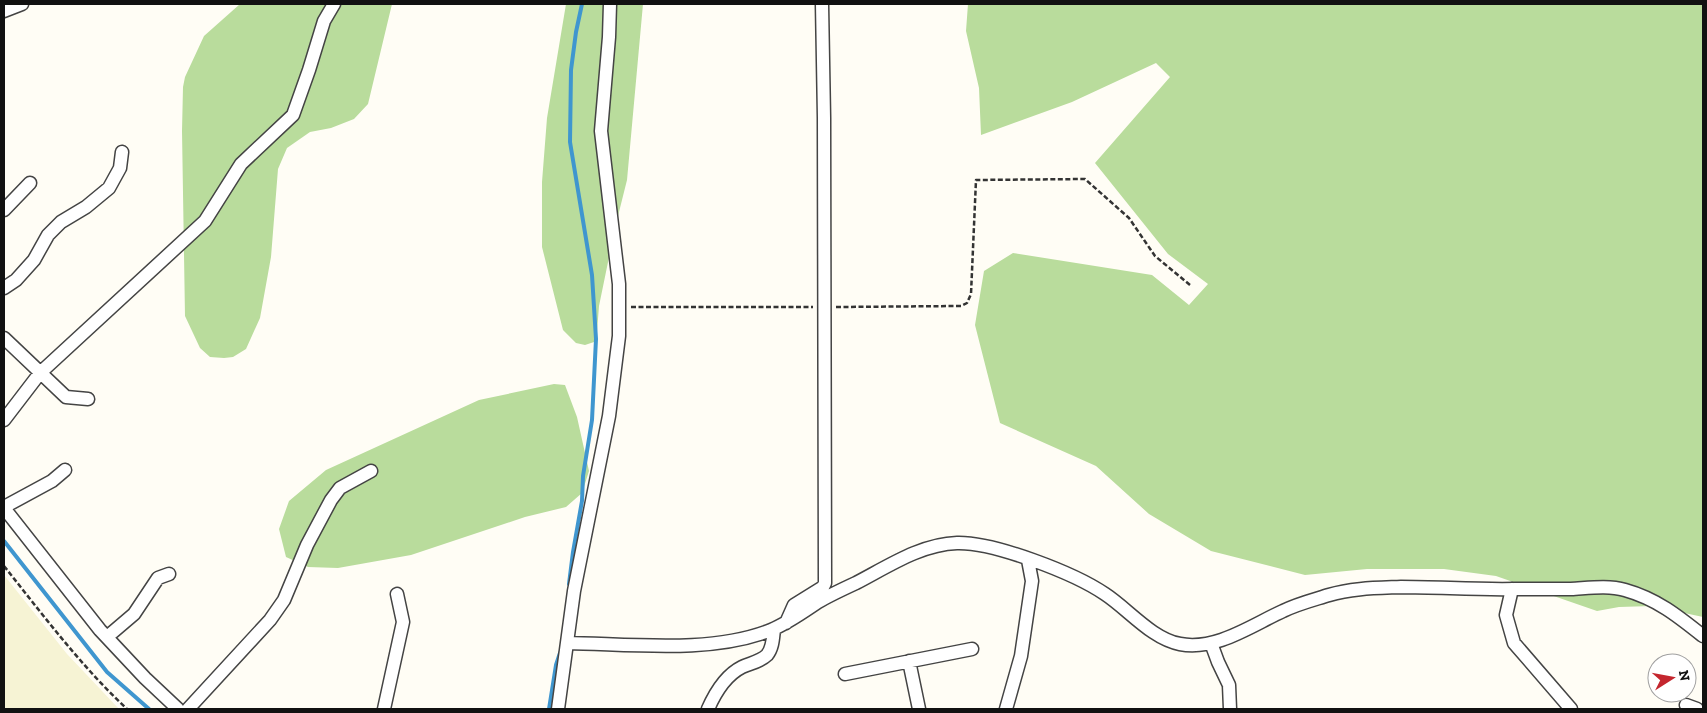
<svg xmlns="http://www.w3.org/2000/svg" width="1707" height="713" font-family="'Zilla Slab',serif">
  <style>
    .farmland { fill: #f6f3d4 }
    .forest { fill: #b9dc9c }
    .lines { fill: none; stroke-linecap: round; stroke-linejoin: round }
    .stream { stroke: #3f96cf; stroke-width: 4 }
    .minor-casing { stroke: #444; stroke-width: 15 }
    .path { stroke: #333; stroke-width: 2.5; stroke-dasharray: 5 2.5; stroke-linecap: butt }
    .minor { stroke: #fff; stroke-width: 12 }
  </style>
  <rect width="100%" height="100%" fill="#fffdf5"/>
  <path class="farmland" d="M4,575l63,79 52,55h-115z"/>
  <path class="forest" d="M240,4h152l-24,100 -14,15 -23,9 -21,4 -23,16 -9,21 -7,88 -11,61 -14,31 -13,8 -9,1 -14,-1 -10,-9 -15,-32 -3,-185 1,-44 2,-10 19,-41z
    M566,4h77l-16,176 -12,48 -16,78 -2,26 -3,10 -9,3 -9,-2 -13,-13 -21,-83v-65l5,-64z
    M968,4h735v613l-51,-11 -33,1 -22,4 -101,-35 -52,-7h-77l-62,6 -94,-24 -62,-37 -53,-48 -96,-43 -25,-98 9,-54 29,-18 139,22 37,30 19,-21 -40,-30 -73,-91 75,-86 -14,-14 -84,39 -91,33 -2,-47 -13,-57z
    M554,384l11,1 12,32 12,54 -7,22 -16,14 -41,10 -114,38 -73,13 -30,-1 -22,-10 -7,-28 10,-28 37,-31 153,-70z"/>
  <g class="lines">
    <path class="stream" d="M4,541l103,131 42,37
      M569,584l4,-32 9,-51 1,-25 9,-56 4,-81 -4,-64 -22,-133 1,-72 5,-38 6,-28
      M549,709l7,-44 4,-12"/>
    <g class="minor-casing">
      <path id="minor" d="M4,11l18,-7
        M4,210l26,-27
        M4,288l12,-8 18,-20 14,-25 13,-13 25,-15 23,-19 11,-20 2,-16
        M4,338l62,59 22,2
        M4,420l36,-47 165,-152 36,-57 52,-49 16,-45 15,-49 10,-17
        M4,507l48,-26 13,-11
        M4,508l96,122 45,48 33,31
        M1512,589l-6,26 8,28 57,66
        M786,623l8,-18 29,-18 2,-4 -1,-465 -2,-114
        M107,637l27,-23 24,-36 11,-4
        M567,643c64,1 144,11 204,-13 17,-7 32,-18 47,-28 12,-7 25,-13 38,-19 31,-16 65,-39 101,-40 37,-1 117,30 148,51 23,15 47,45 75,50 36,7 72,-19 103,-33 14,-7 30,-11 46,-16 23,-7 48,-7 72,-8 38,0 77,3 115,2 19,0 37,0 55,0 18,-1 37,-4 54,1 32,9 53,26 78,46
        M1211,643l7,19 11,23 1,24
        M909,661l10,48
        M845,674l127,-25
        M1686,705l11,4
        M188,709l82,-89 14,-20 23,-55 24,-45 9,-12 31,-17
        M384,709l19,-87 -6,-28
        M558,709l16,-118 35,-175 10,-80v-52l-18,-153 8,-94 1,-33
        M708,709c7,-16 18,-34 34,-42 8,-4 18,-5 25,-12 6,-7 6,-18 7,-26
        M1006,709l15,-53 11,-75 -4,-21"/>
    </g>
    <path class="path" d="M631,307h182
      M836,307l125,-1 6,-3 4,-9 5,-114 109,-1 44,39 26,38 35,29
      M4,566c39,49 77,100 123,143"/>
    <use href="#minor" class="minor"/>
  </g>
  <rect width="1707" height="713" fill="none" stroke="#111111" stroke-width="10"/>
  <g transform="translate(1672 678) rotate(79)"><circle r="24" fill="#ffffff" stroke="#a0a0a0"/>
  <path d="M0-4L9 19L0 12L-9 19Z" fill="#c4262e"/>
  <text y="-8" font-size="14" font-weight="bold" text-anchor="middle" fill="#111111">N</text>
  </g>
</svg>
